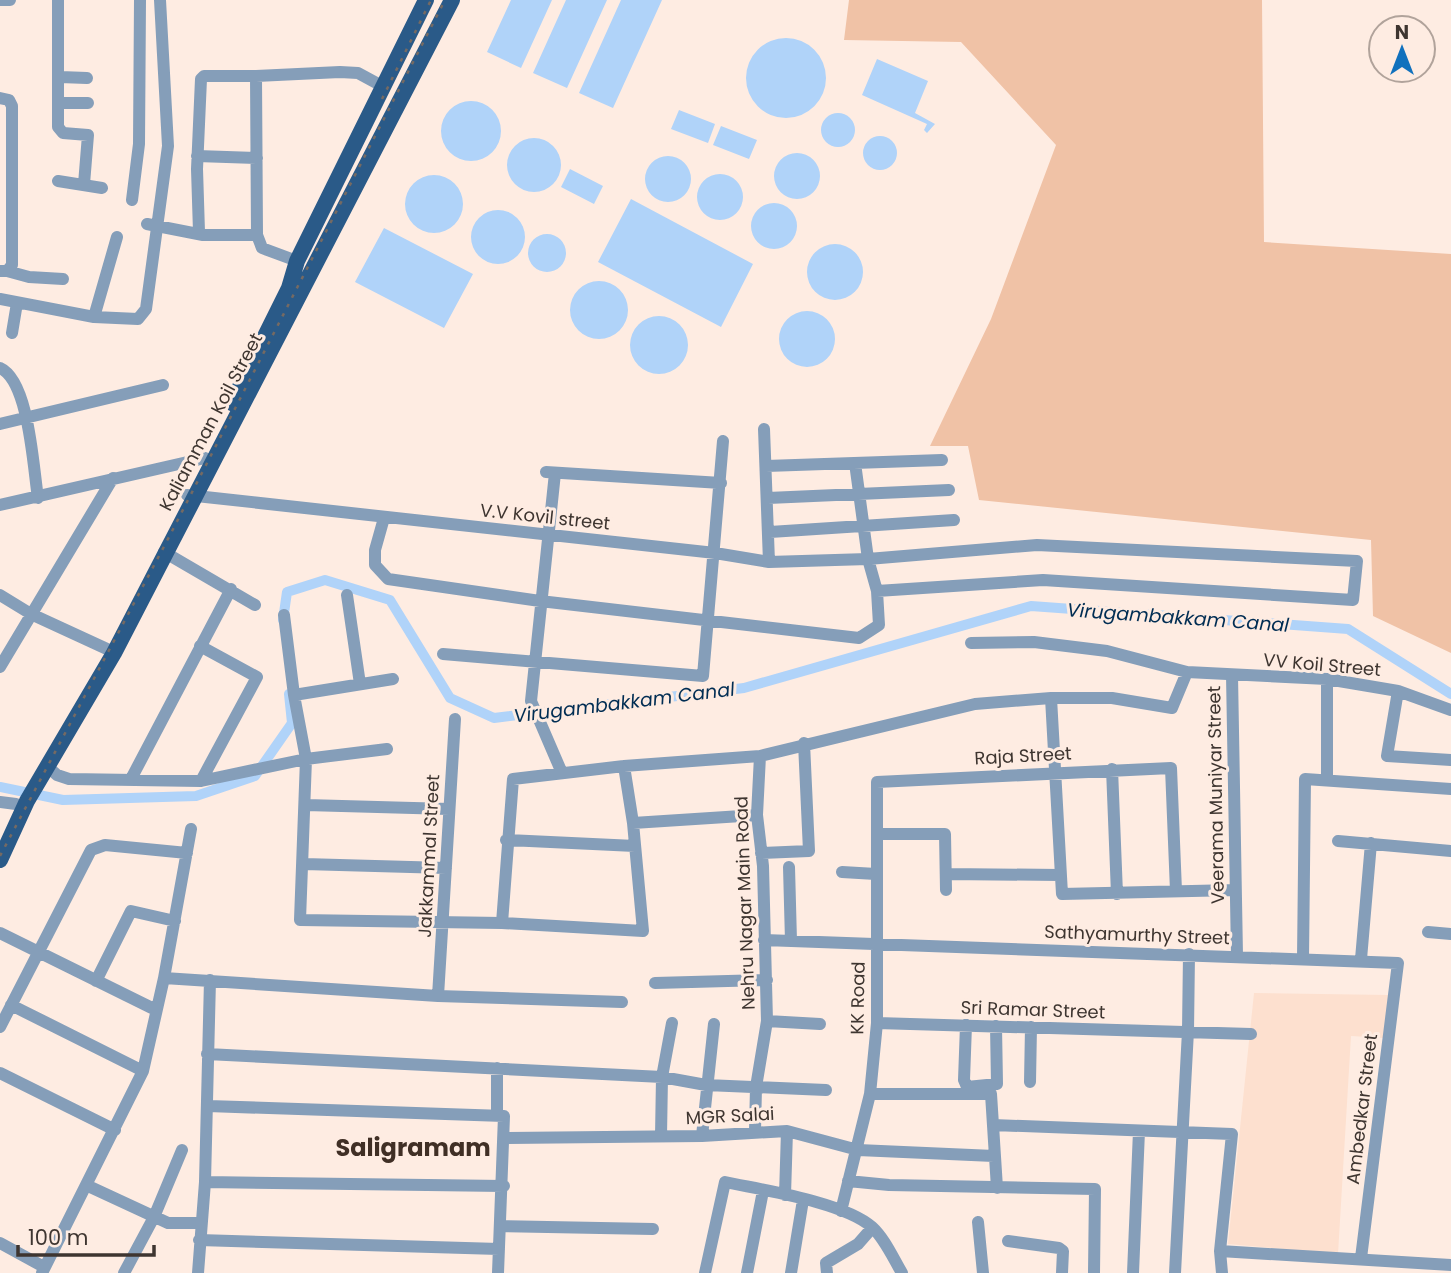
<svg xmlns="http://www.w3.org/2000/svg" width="1451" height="1273" font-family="Poppins,sans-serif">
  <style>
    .built { fill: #fde0cf }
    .green { fill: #f0c2a6 }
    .water { fill: #b0d3f9 }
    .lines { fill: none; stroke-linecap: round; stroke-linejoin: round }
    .canal { stroke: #b0d3f9; stroke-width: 10 }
    .minor { stroke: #859eb9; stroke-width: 12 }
    .major { stroke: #2a5a88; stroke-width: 16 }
    .rail { stroke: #756a63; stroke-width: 2.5; stroke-dasharray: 3.5 7; stroke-linecap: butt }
    .labels { text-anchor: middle; stroke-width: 6; stroke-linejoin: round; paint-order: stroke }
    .street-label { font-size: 18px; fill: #3e3530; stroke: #feece2 }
    .water-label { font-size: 19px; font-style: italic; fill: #002d53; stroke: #feece2 }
    .district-label { font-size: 24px; font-weight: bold; fill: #402f25; stroke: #feece2 }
  </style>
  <rect width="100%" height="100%" fill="#feece2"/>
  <path class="built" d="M1254,993l135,2 -6,43 -32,-2 -13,218 -110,-10z"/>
  <path class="green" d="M849,0h413l2,242 187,12v399l-78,-37 -2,-76 -392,-40 -11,-54h-38l61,-127 65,-174 -95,-103 -117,-2z"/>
  <path class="water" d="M511,0h41l-31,68 -34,-16z
    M566,0h41l-40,88 -34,-15z
    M621,0h41l-49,108 -34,-15z
    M746 78a40 40 0 1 1 80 0a40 40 0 1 1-80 0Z
    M877,59l51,22 -13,32 20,11 -8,9 -3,-3 3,-6 -65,-29z
    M441 131a30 30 0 1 1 60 0a30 30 0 1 1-60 0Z
    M679,110l36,14 -7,19 -37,-14z
    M821 130a17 17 0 1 1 34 0a17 17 0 1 1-34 0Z
    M721,126l36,14 -8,19 -36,-14z
    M863 153a17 17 0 1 1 34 0a17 17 0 1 1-34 0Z
    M507 165a27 27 0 1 1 54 0a27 27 0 1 1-54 0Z
    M774 176a23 23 0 1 1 46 0a23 23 0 1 1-46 0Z
    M645 179a23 23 0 1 1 46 0a23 23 0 1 1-46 0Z
    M570,169l33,17 -9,18 -33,-17z
    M697 197a23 23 0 1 1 46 0a23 23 0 1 1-46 0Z
    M405 204a29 29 0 1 1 58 0a29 29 0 1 1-58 0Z
    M631,199l122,65 -32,63 -123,-65z
    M751 226a23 23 0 1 1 46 0a23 23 0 1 1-46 0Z
    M471 237a27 27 0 1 1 54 0a27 27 0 1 1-54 0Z
    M384,228l89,46 -29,54 -89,-46z
    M528 253a19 19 0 1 1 38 0a19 19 0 1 1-38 0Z
    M807 272a28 28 0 1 1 56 0a28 28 0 1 1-56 0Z
    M570 310a29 29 0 1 1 58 0a29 29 0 1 1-58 0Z
    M779 339a28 28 0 1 1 56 0a28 28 0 1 1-56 0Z
    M630 345a29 29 0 1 1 58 0a29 29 0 1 1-58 0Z"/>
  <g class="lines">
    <path class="canal" d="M283,620l4,-28 38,-12 65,20 60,98 44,20 250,-30 287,-82 317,23 103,65
      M0,787l63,13 133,-4 59,-20 37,-53 -3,-29"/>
    <path class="minor" d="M0,0h10
      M58,0v127l5,6 25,2 -4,49
      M60,77l27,1
      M0,98l9,2 3,6v159l-5,6h-7
      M59,103h29
      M197,156l60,2
      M58,181l44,7
      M132,200l7,-56 1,-144
      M147,224l56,11h54
      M199,232l-2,-63 4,-90 3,-3h52
      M297,261l-35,-13 -5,-13 -1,-159 84,-4 18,1 24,13
      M7,271l22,6 34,2
      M0,299l94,18 44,2 8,-10 22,-163 -8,-146
      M94,317l23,-80
      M12,333l5,-30
      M0,368c29,13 33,98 38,130
      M0,424l163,-39
      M764,429l5,133
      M855,463l13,96 169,-14 320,16 -4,39 -310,-20 -166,11
      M766,466l176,-6
      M546,472l175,11
      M555,473l-24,228 31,72
      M187,495l528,58 54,9 99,-3 9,32 2,34 -20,13 -319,-37 -152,-22 -13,-14v-15l9,-32
      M768,498l181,-8
      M0,505l205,-47
      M770,532l184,-12
      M164,552l91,53
      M0,595l31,19 76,35
      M347,595l13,89
      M971,643l63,-1 73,9 80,21 140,7 71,12 53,19
      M200,646l57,31 -56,104
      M443,654l260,22 20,-235
      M0,667l113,-189
      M1232,675l5,280
      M1327,679v100
      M1398,691l-11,65 64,4
      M294,695l99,-16
      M1051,698l11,196 173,-4
      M387,749l-81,10 -6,161 202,3 141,8 -10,-108 -9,-57
      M48,767l9,8 12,4 132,2 105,-22 -12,-64 -10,-80
      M1112,769l5,125
      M131,779l100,-190
      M0,802l16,2
      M306,805l143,4
      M633,823l124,-8
      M877,834h68l1,56
      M506,840l129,6
      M1338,841l113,10
      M761,853l48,-2 -5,-108
      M304,864l142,4
      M789,867l2,74
      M842,872l34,2
      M946,874l114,1
      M502,923l11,-144 111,-13 136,-10 215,-52 76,-6h61l60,10 15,-36
      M1428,932l23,2
      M0,933l156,77
      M764,940l634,23 -37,295
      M1303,958l2,-179 146,10
      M1361,959l10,-116
      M164,978l274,18 184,6
      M96,981l35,-70 44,10
      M655,983l112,-3
      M438,996l17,-277
      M11,1005l132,66
      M767,1021l53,3
      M877,1023l374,11
      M966,1025l-2,55 3,7 30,-3 -1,-58
      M0,1027l91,-177 14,-5 82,8
      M207,1054l455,23 44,8 120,5
      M0,1073l115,57
      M1030,1082l1,-55
      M870,1094h121l6,94
      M208,1106l296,10 -6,157
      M497,1116v-48
      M993,1125l239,9 -12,117 2,22
      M755,1131l1,-44 11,-66 -4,-155 -6,-51 3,-59
      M661,1136l1,-59 10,-54
      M702,1136l12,-112
      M506,1138l196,-2 85,-5 71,19 136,6
      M848,1181l41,4 206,4 -1,84
      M205,1182l299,4
      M86,1185l82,38h33
      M785,1195l2,-64
      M841,1211l29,-117 7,-71v-241l294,-14 5,123
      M978,1222l5,51
      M501,1226l152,3
      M199,1240l300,9
      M1008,1241l51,7 4,3 -1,22
      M0,1243l44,24
      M1220,1251l231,14
      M42,1273l101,-202 21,-93 27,-149
      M124,1273l30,-56 28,-67
      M198,1273l7,-91 5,-202
      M705,1273l20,-91c37,8 119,20 147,45 13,12 21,31 30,46
      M747,1273l16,-82
      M791,1273l12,-73
      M827,1273l-1,-10 32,-19 14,-16
      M1133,1273l6,-142
      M1175,1273l13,-242 1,-77"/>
    <path class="major" d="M232,403l57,-115 8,-27 129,-261
      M0,860l27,-59 87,-148 338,-653"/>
    <path class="rail" d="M382,99l49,-99
      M0,856l169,-319 276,-537"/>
  </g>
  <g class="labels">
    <g class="street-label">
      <text transform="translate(211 422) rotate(-62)" y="6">Kaliamman Koil Street</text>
      <text transform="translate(545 517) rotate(6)" y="6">V.V Kovil street</text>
      <text transform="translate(1322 665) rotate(5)" y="6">VV Koil Street</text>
      <text transform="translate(1023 756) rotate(-3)" y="6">Raja Street</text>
      <text transform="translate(1216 795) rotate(-91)" y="6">Veerama Muniyar Street</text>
      <text transform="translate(429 856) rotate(-87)" y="6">Jakkammal Street</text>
      <text transform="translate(745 903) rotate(-92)" y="6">Nehru Nagar Main Road</text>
      <text transform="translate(1137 935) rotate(2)" y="6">Sathyamurthy Street</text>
      <text transform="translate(858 998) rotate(-89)" y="6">KK Road</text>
      <text transform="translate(1033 1010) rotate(2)" y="6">Sri Ramar Street</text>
      <text transform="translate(1362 1109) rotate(-83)" y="6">Ambedkar Street</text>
      <text transform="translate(730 1116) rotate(-3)" y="6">MGR Salai</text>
    </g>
    <g class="water-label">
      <text transform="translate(1178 617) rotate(4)" y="7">Virugambakkam Canal</text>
      <text transform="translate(624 702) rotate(-7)" y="7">Virugambakkam Canal</text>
    </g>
    <g class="district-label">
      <text x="413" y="1156">Saligramam</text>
    </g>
  </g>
  <g transform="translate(1402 49)"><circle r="33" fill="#feece2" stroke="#b1a39b" stroke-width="2"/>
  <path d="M0-5L12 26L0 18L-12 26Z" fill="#1171bd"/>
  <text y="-10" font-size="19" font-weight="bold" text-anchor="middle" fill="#3e3530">N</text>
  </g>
  <path d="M18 1245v10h136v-10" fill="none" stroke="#3e3530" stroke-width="3.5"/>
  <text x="28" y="1245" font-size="21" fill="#3e3530" stroke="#feece2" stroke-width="5" paint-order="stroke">100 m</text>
</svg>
